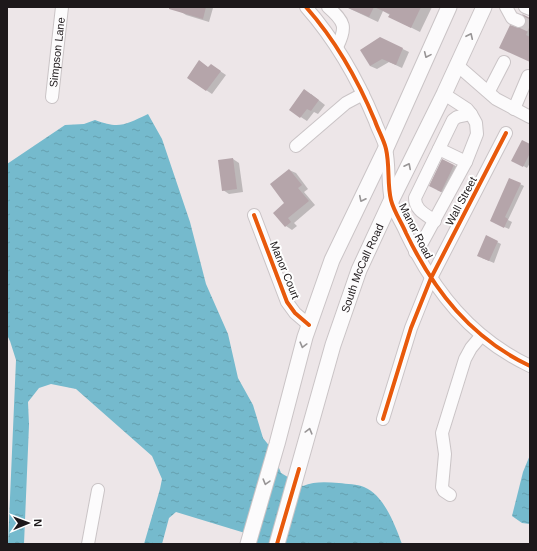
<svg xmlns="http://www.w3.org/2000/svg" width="537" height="551" font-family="Arial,sans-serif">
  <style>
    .water { fill: url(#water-ripples) }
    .shadow { fill: #0003 }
    .building { fill: #b5a5aa }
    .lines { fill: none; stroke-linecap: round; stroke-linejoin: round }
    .minor-tunnel { stroke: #cec7c9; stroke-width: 12; stroke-dasharray: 12 6; stroke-linecap: butt }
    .minor-casing { stroke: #cac4c6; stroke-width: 14 }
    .major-casing { stroke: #cac4c6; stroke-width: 17 }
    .minor { stroke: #fcfbfc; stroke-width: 12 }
    .major { stroke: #fcfbfc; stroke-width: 15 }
    .cycleway-casing { stroke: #fff; stroke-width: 6 }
    .cycleway { stroke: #e8590c; stroke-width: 4 }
    .oneway { stroke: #989596 }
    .labels { text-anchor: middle; stroke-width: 4; stroke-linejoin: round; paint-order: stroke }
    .street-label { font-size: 11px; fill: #1d181a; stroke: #fff }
  </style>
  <defs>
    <pattern id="water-ripples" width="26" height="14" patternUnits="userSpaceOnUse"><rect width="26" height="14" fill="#75bacd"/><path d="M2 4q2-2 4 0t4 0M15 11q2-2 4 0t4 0" fill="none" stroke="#659faf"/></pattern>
  </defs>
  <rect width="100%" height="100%" fill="#ede6e8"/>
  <path class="water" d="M148,114l14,25 28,83 16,62 22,50 10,44 15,27 10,33 8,10 10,25 22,13c11,-5 24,-4 36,-3 8,1 18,1 25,4 20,8 31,38 38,57h-148l-9,-11 -69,-21 -7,6 -7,26h-18l16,-55 2,-10 -10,-23 -76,-67 -25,-5 -12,4 -11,14 1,23 -5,119h-16l8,-184 -6,-19 -3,-6v-171l58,-39 19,-1 11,-4c24,9 30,5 53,-6z
    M530,455v69l-8,-1 -10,-7 11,-44z"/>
  <path class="shadow" d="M181,7h31l1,1 -4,14 -23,-7 -6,-4z
    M346,7h86l-12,25 -22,-11 -8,-6 -7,-4 -5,11z
    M530,19v43l-10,-32 7,-5z
    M380,38l29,14 -7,16 -13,-6 -12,7 -7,-3z
    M211,65l15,10 -14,19 -6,-4z
    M311,94l14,11 -7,9 -4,-2 -7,9 -17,-11z
    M530,145v18l-3,5 -14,-8z
    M233,159l6,4 4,29 -14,2 -6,-4z
    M454,165l6,4 -12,26 -11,-5z
    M289,170l7,3 12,16 -4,3 11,13 -21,18 3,3 -5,4 -6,-4 -11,-13 11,-10z
    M520,184l4,2 -16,34 4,2 -3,7 -14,-6z
    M497,242l4,2 -7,19 -12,-5z"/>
  <path class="building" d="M169,7h37l-3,12 -34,-10z
    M346,7h75l-10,21 -23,-11 2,-3 -16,-7 -5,10z
    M522,14l8,4v8l-4,9 4,2v25l-31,-14 11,-23 10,3 3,-1 3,-3v-4z
    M380,37l23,11 -7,17 -14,-6 -12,7 -10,-16z
    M199,60l9,7 3,-3 10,7 -15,20 -19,-13z
    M304,89l15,11 -8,11 -4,-2 -7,9 -11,-8z
    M522,140l8,4v9l-7,14 -12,-6z
    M233,158l4,31 -15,2 -4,-31z
    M442,159l12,6 -13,27 -12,-6z
    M289,169l13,16 -4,3 11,13 -21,17 3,4 -6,5 -12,-14 11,-10 -14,-19z
    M509,178l12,5 -16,34 3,2 -4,9 -14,-7z
    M486,235l12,6 -9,20 -12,-5z"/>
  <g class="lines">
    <path class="minor-tunnel" d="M519,21l11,5"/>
    <g class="minor-casing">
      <g id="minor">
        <path d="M306,7c30,34 52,73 69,114 3,9 9,19 11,28 4,17 1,35 5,51 3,12 11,23 15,33 28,58 65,105 124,133"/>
        <path d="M328,7c17,15 19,20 9,40"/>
        <path d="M506,7l6,11 7,3"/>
        <path d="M525,7l5,2"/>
        <path d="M457,65l39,34 34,18"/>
        <path d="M489,91l15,-29"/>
        <path id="s1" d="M52,97l10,-90"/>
        <path d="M514,109l14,-33"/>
        <path d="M296,146l50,-43 17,-9"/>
        <path d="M439,149l27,13"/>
        <path d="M254,215l33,87 8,11 14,12"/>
        <path d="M435,221c-10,-7 -20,-11 -20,-23l38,-78 4,-3 14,-3"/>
        <path d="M415,252l7,-9 44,-81 11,-28 -1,-11 -5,-9 -4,-5 -23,-15"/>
        <path d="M383,419l28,-91 20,-50 75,-145"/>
        <path d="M450,495l-6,-4 -2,-4 3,-33 -3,-21 23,-74 6,-11 10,-12"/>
        <path d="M88,544l10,-54"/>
      </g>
    </g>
    <g class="major-casing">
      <g id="major">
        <path d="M248,544l29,-100 28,-107 27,-77 54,-112 63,-141"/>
        <path id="s2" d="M277,544l56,-199 26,-75 32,-69 53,-107 40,-87"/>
      </g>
    </g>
    <use href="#minor" class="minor"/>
    <use href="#major" class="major"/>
    <g class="cycleway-casing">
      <path id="cycleway" d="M306,7c30,34 52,73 69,114 3,9 9,19 11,28 4,17 1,35 5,51 3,12 11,23 15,33 28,58 65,105 124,133
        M254,215l33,87 8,11 14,12
        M383,419l28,-91 20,-50 75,-145
        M277,544l22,-75"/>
    </g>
    <use href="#cycleway" class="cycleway"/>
  </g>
  <defs><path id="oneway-chevron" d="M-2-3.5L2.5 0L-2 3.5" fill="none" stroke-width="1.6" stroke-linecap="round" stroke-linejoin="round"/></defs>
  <g class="oneway">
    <use href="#oneway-chevron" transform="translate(470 36) rotate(-65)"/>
    <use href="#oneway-chevron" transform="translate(427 55) rotate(114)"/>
    <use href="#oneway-chevron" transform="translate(408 166) rotate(-63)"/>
    <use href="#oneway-chevron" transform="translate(362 199) rotate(116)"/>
    <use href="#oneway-chevron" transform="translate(303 345) rotate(105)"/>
    <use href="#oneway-chevron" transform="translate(309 431) rotate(-75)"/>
    <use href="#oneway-chevron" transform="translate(266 482) rotate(106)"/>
  </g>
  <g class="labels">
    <g class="street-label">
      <text dy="4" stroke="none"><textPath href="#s1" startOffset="45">Simpson Lane</textPath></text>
      <text transform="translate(461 201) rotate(-62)" y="4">Wall Street</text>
      <text transform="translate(416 231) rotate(63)" y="4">Manor Road</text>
      <text dy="4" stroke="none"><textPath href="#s2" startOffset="289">South McCall Road</textPath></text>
      <text transform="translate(285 270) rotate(68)" y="4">Manor Court</text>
    </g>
  </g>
  <rect width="537" height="551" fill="none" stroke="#1d181a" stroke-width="16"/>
  <g transform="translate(28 523) rotate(89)" stroke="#ffffff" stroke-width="3" paint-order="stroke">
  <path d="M0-3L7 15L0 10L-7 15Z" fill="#1d181a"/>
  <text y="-6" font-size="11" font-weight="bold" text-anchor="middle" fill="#1d181a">N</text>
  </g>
</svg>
